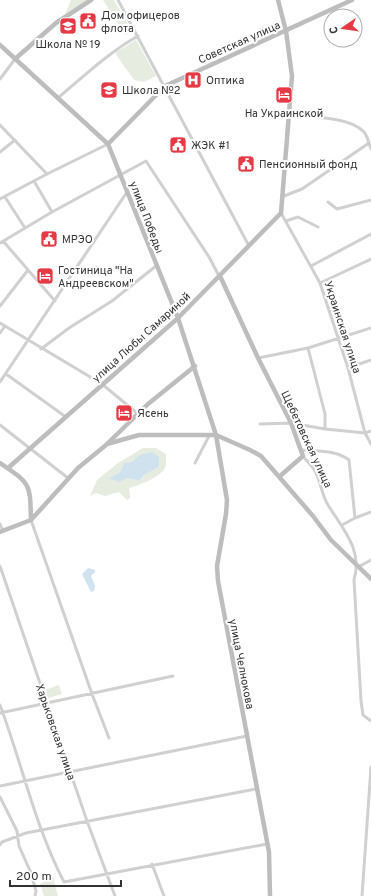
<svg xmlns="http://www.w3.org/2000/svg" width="371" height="896" font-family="Overpass,sans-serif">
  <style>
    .green { fill: #e6ecdf; fill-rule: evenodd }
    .water { fill: #cfe2ee }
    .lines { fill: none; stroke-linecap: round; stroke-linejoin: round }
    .street { stroke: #d0d0d0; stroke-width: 3 }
    .secondary { stroke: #bdbdbd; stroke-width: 4.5 }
    .labels { text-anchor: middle; stroke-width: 4; stroke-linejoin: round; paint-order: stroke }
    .poi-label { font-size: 11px; fill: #333; stroke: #fff; text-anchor: start }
    .street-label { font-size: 11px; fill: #333; stroke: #fff }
  </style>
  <rect width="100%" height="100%" fill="#fff"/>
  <path class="green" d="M71,0h17l-23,14z
    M103,0h11l18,32 -7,3z
    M136,40l20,36 -12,6 -10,-2 -19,-27z
    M143,448h13l10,6c0,5 1,11 -2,16 -8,9 -24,15 -35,18l1,10 -3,2 -8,-8 -14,4 -9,-3 -6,3 7,-16 21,-17zM134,459l25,8 -15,8 -5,6 -12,-3h-18l11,-6 4,-9 7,-1z
    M59,685l3,9 -14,4 -3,-8z
    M53,877l5,19h-14l-4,-12z"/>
  <path class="water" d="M152,452l7,5v10l-15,8 -5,6 -12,-3 -8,4 -10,-4 11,-6 4,-9 7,-1 9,-7z
    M88,568l7,2v2l-4,4 4,10 -1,5 -3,1 -9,-18z"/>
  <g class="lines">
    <path class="street" d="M118,0l131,246
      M0,79l15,-20
      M58,98c26,-22 50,-45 80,-62
      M289,116c21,1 60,0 75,16 4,5 5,12 7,17
      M0,125l47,49
      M0,152l15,-12
      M34,181l18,31
      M284,196l18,-7 67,-46
      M5,197l20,31
      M0,199l47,-25 61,-30
      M328,202l9,7 34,-9
      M281,213l39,70 28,85 17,65 6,11
      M286,221l12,-4 20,10
      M3,241l52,60
      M0,243l52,-31 94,-51 63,96 10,19
      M311,266l60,-32
      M320,283l51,-24
      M0,306l28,-36
      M0,323l102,61 36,30
      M0,333l5,-7
      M308,348l17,66v15
      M41,349l28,-21 43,-27 44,-35
      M258,358l50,-10 63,-20
      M348,368l23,-8
      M6,374l60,43
      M0,382l127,-190
      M260,424l31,-1 34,6 40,4 6,-2
      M0,425l68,53
      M301,450c16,1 35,0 48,10l6,58 -13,7
      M303,456c4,6 10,10 13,17 5,10 6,23 12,32 15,24 35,45 26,75l7,121 2,14 8,6
      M195,463l14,-27
      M355,518l16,-6
      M31,520l61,174 17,44
      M0,524l3,7
      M0,566l87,255 28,75
      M358,567l13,-7
      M0,705c22,59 35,121 64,177l203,-38
      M0,713l173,-37
      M0,786l247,-50
      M0,797l17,34 2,15 12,27 5,18 -1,5
      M0,845l2,-3 24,-9 230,-44
      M152,864l12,32
      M362,896l9,-129"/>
    <path class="secondary" d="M0,45l108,99 70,174 38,117 11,65 -1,14 -9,52 1,15 51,271 1,44
      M15,59l41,-36 35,-23
      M108,144l57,-58 187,-86
      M220,276l38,82 33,65 12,33 -23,20
      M216,435l34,15 11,6 52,60 18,24 40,39
      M107,444l32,-9h77
      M0,463c31,21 30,20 31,57
      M8,468l170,-150 103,-105 11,-137 -6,-45 -8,-31
      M0,532l31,-12 47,-52 28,-23 42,-41 47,-38"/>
  </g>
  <defs>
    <g id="civic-square" transform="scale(0.9)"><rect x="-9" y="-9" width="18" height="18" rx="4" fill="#e63946" stroke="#fff"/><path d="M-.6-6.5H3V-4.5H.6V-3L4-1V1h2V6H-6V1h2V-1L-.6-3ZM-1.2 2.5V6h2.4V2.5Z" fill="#fff"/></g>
    <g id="school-square" transform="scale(0.9)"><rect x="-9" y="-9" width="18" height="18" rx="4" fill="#e63946" stroke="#fff"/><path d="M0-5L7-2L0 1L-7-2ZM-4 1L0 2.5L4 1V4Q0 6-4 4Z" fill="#fff"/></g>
    <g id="hospital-square" transform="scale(0.9)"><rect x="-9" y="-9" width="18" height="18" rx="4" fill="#e63946" stroke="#fff"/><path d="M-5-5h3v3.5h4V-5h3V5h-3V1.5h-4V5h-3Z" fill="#fff"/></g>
    <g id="hotel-square" transform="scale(0.9)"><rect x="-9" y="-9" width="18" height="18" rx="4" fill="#e63946" stroke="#fff"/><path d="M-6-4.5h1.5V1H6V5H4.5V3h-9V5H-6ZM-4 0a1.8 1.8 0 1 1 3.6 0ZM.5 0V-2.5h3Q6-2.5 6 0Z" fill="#fff"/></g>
  </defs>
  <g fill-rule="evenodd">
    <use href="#civic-square" x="88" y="21"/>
    <use href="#school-square" x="68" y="26"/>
    <use href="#hospital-square" x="193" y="80"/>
    <use href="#school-square" x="109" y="90"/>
    <use href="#hotel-square" x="284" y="95"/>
    <use href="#civic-square" x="178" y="145"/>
    <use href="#civic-square" x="246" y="164"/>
    <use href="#civic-square" x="49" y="239"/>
    <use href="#hotel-square" x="45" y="276"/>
    <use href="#hotel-square" x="124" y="413"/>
  </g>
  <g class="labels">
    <g class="poi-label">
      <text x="101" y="19">Дом офицеров<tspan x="101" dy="13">флота</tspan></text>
      <text x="68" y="48" text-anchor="middle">Школа № 19</text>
      <text x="206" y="84">Оптика</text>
      <text x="122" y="94">Школа №2</text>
      <text x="284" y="117" text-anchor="middle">На Украинской</text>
      <text x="191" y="149">ЖЭК #1</text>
      <text x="259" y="168">Пенсионный фонд</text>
      <text x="62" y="243">МРЭО</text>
      <text x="58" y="274">Гостиница "На<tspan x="58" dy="13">Андреевском"</tspan></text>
      <text x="137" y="417">Ясень</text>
    </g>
    <g class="street-label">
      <text transform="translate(239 42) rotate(-24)" y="4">Советская улица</text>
      <text transform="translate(147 217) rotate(69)" y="4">улица Победы</text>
      <text transform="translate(343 327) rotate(72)" y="4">Украинская улица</text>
      <text transform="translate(141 337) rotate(-42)" y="4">улица Любы Самариной</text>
      <text transform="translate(307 439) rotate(65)" y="4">Щебетовская улица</text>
      <text transform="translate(242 664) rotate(79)" y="4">улица Челнокова</text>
      <text transform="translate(56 732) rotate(71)" y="4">Харьковская улица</text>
    </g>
  </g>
  <g transform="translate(343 28) rotate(257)"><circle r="19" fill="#ffffff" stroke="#adadad"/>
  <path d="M0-3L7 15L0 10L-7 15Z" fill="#e63946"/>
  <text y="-6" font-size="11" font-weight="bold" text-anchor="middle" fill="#333333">С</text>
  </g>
  <path d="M10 880v6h111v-6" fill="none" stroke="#333333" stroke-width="2"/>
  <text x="16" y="880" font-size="12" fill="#333333" stroke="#ffffff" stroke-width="3" paint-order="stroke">200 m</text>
</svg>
